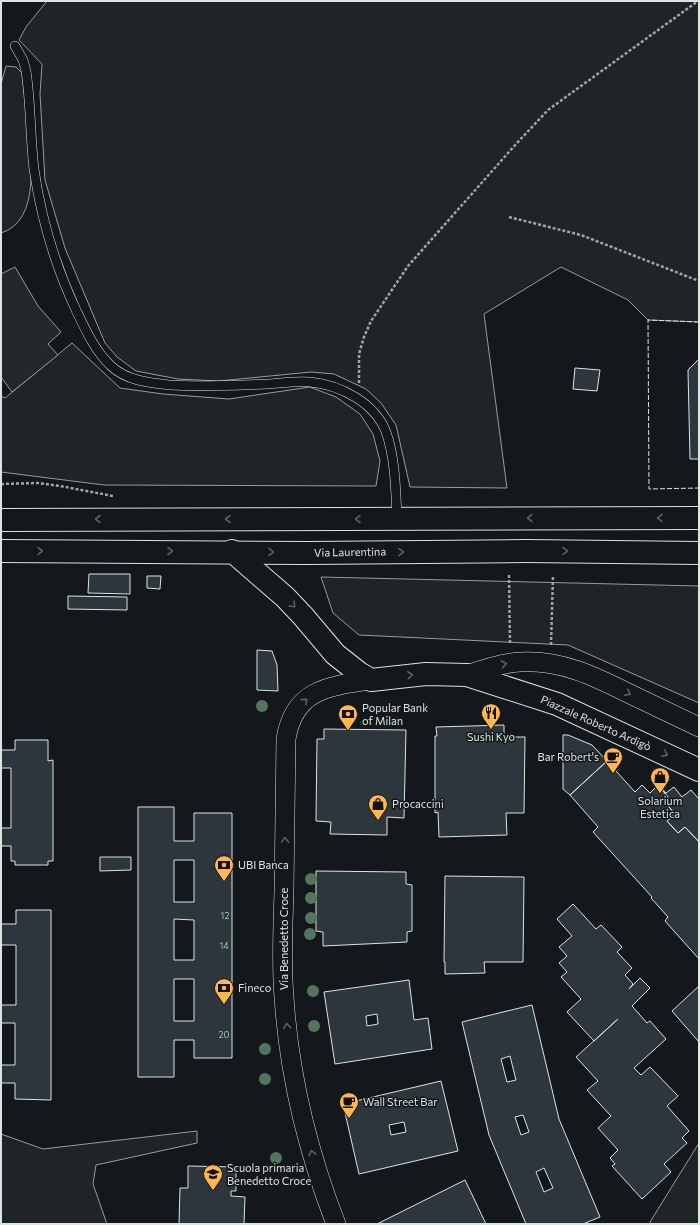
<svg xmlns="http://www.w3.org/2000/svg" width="700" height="1225" font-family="Commissioner,sans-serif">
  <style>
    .green { fill: #202428; stroke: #939e99 }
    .parking { fill: #24282b; stroke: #939e99 }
    .building { fill: #2c363c; stroke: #d8e6dc; fill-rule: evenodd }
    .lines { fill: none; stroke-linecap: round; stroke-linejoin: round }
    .service-casing { stroke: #d8e6dc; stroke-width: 10 }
    .minor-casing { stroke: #d8e6dc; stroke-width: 20 }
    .tertiary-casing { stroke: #d8e6dc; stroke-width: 24 }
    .secondary-casing { stroke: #d8e6dc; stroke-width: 24 }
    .path { stroke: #9da8a2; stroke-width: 2.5; stroke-dasharray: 3 2; stroke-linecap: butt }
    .service { stroke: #14181c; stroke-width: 9 }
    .minor { stroke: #14181c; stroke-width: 19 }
    .tertiary { stroke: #14181c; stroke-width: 22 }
    .secondary { stroke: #14181c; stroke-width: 22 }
    .fence { stroke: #d8e6dc; stroke-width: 1; stroke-dasharray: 5 2; stroke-linecap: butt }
    .tree { fill: #55745f }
    .oneway { stroke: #59605f }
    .labels { text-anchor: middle; stroke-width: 3; stroke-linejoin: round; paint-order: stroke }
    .number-label { font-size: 9px; fill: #adbab4 }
    .street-label { font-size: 11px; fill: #d8e6dc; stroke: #14181c }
    .poi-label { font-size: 11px; fill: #d8e6dc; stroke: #14181c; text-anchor: start }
  </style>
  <rect width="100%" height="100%" fill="#14181c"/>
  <path class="green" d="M47,1h652v321l-51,-2 -20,-20 -67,-33 -77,47 23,174 -97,-1 -14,-62 -15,-22 -15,-14 -32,-15 -23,-2 -92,9 -41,-2 -42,-8 -19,-14 -12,-14 -40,-95 -20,-68 -5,-86 2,-30 -23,-24 7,-13z
    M6,66l10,1 6,6c2,17 4,35 6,52 3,31 13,96 -27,108v-149z
    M72,343l48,45 43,6 66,5 81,-12 26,10 24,17 13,20 7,27 -4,25 -272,-1 -103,-13v-76l4,2z
    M321,577l378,9v117l-131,-58 -209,-10 -26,-22z
    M197,1131v12l-101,22 -3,19 14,40h-106v-90l42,15z
    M699,1143v81h-48l-1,-2z"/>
  <path class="parking" d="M15,267l23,39 23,26 -13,12 10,11 -46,37 -11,-15v-103z"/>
  <path class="building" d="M699,359v100h-9l-2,-89z
    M575,368l25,2 -3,21 -24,-2z
    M89,574h41v20l-42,-1z
    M147,576h14l-1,13 -13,-1z
    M68,596l59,1v13l-59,-1z
    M257,650l15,1 5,14 1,26 -21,-1z
    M504,725v12h21l-1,76h-18l1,22 -68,2 -1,-25 -3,1v-77h2l-1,-9z
    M324,729l82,1 -2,88 -17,-1v18l-57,-1 1,-12 -15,-1 1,-82h7z
    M563,735h5l24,10 15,16 -37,34 -7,-6z
    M15,740h33v21l5,-1v101h-5v4h-33v-4h-4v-15h-10v-18h10v-60h-10v-18h14z
    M607,761l28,31 7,-7 8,8 8,-8 10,12 -4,4 11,13 -8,7 11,12 7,-6 14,15v117l-34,-38 3,-4 -17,-19 1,-1 -59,-65 5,-5 -28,-32z
    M658,785h1l7,8 8,-6 8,10 9,-7 7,8 1,-1v45l-14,-15 -7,6 -11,-12 8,-7 -11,-13 4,-4z
    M138,807h36v34h20v-28h38v245h-38v-18h-20v37h-36zM174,860h20v42h-20zM174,919l20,1v40h-20zM174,979h20v42h-20z
    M100,857h31v13l-31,1z
    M316,871l90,1v12l6,1v46l-5,1v10l-84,4v-14l-7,-1z
    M445,876l79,1 -1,85h-39l1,11 -40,1v-12h-1z
    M573,904l23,25 5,-4 21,22 -5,5 15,16 -7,7 8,9 -4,5 11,-11 10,10 -18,18 15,17 3,-2 16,18 -32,29 7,7 9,-8 28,29 -11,10 22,25 -7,7 5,5 -23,21 7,8 -29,27 -30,-33 3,-2 -5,-6 8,-8 -20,-22 13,-12 -24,-26 11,-9 -22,-24 42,-38 -24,22 -27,-29 14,-13 -20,-22 6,-5 -8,-9 8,-7 -8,-9 13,-11 -15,-17z
    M16,910h35v190l-36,-1v-16h-14v-18h14v-42h-14v-18h15v-60h-15v-21h15z
    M409,980l5,40 14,-2 4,31 -97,15 -11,-72zM377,1014l1,10 -11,2 -1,-10z
    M699,986v56l-27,-31z
    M532,1005l27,114 41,98 -17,7h-57l-37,-89 -27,-113zM510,1056l6,24 -9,2 -6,-23zM523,1115l6,17 -8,3 -6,-18zM544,1168l9,20 -9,4 -8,-20z
    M441,1081l17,70 -99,23 -16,-70zM404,1122l2,10 -15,3 -2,-10z
    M188,1166l48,1v24h-5v5l14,1 -1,27h-65l1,-36h8z
    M465,1180l21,44h-109z"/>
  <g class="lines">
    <g class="service-casing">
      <path id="service" d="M15,46l8,14 3,11c5,33 4,65 8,98 7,49 21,96 42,141 9,19 19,41 35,56 16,15 39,17 59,19 33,2 66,0 98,-1 14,-1 28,-3 42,-2 31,3 65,21 76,50 9,24 10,60 11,87"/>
    </g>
    <g class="minor-casing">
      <path id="minor" d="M467,675c17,-6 35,-12 53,-13 42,-2 74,14 110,32 23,11 46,22 69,33
        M336,1224c-28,-72 -47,-150 -52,-227 -3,-35 -1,-71 0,-106 1,-51 1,-101 2,-152 8,-50 43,-53 85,-59"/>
    </g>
    <g class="tertiary-casing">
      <path id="tertiary" d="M232,551l53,46 18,19 32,38 24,19 12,7 55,-6 41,1 90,29 142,66"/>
    </g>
    <g class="secondary-casing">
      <path id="secondary" d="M1,520l698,-2
        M1,551l307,2 218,-2 173,2"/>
    </g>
    <path class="path" d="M509,217l72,18 118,46
      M359,383v-29l5,-17 7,-16 37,-55 108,-122 32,-34 150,-109
      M1,484l37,-1 22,3 53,10
      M509,575l1,68
      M551,645l2,-70"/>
    <use href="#service" class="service"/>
    <use href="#minor" class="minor"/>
    <use href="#tertiary" class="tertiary"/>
    <use href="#secondary" class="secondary"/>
    <path class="fence" d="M699,322l-51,-2 1,169 50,-1"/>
  </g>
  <g class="tree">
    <circle cx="262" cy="706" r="6"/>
    <circle cx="311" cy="879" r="6"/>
    <circle cx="311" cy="898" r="6"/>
    <circle cx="311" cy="918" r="6"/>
    <circle cx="310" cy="934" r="6"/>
    <circle cx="313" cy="991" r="6"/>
    <circle cx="314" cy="1026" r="6"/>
    <circle cx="265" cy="1049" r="6"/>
    <circle cx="265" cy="1079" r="6"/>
    <circle cx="276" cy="1158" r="6"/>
  </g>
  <defs><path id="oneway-chevron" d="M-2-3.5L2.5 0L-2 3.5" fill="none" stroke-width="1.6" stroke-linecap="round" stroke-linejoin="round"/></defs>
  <g class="oneway">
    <use href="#oneway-chevron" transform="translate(530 518) rotate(180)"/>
    <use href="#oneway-chevron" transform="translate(660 518) rotate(180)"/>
    <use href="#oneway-chevron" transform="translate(98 519) rotate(180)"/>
    <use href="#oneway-chevron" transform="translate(228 519) rotate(180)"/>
    <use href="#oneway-chevron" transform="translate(358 519) rotate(-180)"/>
    <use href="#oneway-chevron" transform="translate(40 551)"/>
    <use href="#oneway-chevron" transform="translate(170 551)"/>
    <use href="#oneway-chevron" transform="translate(565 551) rotate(1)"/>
    <use href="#oneway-chevron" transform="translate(271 552) rotate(1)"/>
    <use href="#oneway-chevron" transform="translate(401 552) rotate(-1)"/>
    <use href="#oneway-chevron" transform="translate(293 605) rotate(46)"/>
    <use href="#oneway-chevron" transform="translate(504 664) rotate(-11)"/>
    <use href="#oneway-chevron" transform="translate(410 675) rotate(-5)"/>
    <use href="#oneway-chevron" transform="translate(628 693) rotate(26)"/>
    <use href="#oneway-chevron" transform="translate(305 701) rotate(-41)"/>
    <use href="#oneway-chevron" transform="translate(665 754) rotate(26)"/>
    <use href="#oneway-chevron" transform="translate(285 840) rotate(-89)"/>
    <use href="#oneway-chevron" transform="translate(287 1026) rotate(-96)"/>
    <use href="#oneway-chevron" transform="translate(312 1153) rotate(-105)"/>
  </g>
  <defs>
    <g id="restaurant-pin" transform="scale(1)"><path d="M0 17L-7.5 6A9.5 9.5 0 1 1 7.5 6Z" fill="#ffb74d" stroke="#14181c"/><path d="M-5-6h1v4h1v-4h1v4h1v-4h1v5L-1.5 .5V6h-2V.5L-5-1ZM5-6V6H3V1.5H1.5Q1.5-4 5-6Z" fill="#111"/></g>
    <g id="bank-pin" transform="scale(1)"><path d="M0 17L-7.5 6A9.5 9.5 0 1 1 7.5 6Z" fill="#ffb74d" stroke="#14181c"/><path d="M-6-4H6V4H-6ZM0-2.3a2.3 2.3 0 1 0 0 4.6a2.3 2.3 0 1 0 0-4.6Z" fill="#111"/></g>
    <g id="cafe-pin" transform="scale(1)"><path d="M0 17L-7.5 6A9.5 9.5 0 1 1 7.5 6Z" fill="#ffb74d" stroke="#14181c"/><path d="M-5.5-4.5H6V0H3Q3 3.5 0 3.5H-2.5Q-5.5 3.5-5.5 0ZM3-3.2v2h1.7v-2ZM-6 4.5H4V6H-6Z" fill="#111"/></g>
    <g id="shop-pin" transform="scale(1)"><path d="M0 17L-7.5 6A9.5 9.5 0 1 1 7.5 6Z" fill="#ffb74d" stroke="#14181c"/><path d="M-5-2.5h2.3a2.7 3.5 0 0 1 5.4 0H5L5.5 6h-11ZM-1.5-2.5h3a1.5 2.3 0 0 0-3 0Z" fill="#111"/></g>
    <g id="school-pin" transform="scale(1)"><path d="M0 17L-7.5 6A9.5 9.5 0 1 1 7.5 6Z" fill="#ffb74d" stroke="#14181c"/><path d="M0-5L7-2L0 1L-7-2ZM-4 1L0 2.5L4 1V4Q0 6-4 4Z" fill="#111"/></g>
  </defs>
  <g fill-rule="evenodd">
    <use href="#restaurant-pin" x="491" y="713"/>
    <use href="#bank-pin" x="348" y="714"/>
    <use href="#cafe-pin" x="613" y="757"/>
    <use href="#shop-pin" x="660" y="777"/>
    <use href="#shop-pin" x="378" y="804"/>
    <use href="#bank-pin" x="224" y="865"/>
    <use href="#bank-pin" x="224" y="988"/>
    <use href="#cafe-pin" x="349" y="1102"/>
    <use href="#school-pin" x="213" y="1174"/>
  </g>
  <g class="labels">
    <g class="number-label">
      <text x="225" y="919">12</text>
      <text x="224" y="949">14</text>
      <text x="224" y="1038">20</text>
    </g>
    <g class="street-label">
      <text transform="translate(350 552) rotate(-1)" y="4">Via Laurentina</text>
      <text transform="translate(596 723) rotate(24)" y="4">Piazzale Roberto Ardigò</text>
      <text transform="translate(284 939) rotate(-90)" y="4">Via Benedetto Croce</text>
    </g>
    <g class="poi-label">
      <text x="362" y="712">Popular Bank<tspan x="362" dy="13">of Milan</tspan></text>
      <text x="491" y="741" text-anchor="middle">Sushi Kyo</text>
      <text x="599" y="761" text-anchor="end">Bar Robert's</text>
      <text x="660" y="805" text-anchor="middle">Solarium<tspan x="660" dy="13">Estetica</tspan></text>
      <text x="392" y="808">Procaccini</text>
      <text x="238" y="869">UBI Banca</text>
      <text x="238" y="992">Fineco</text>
      <text x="363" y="1106">Wall Street Bar</text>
      <text x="227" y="1172">Scuola primaria<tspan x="227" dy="13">Benedetto Croce</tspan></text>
    </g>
  </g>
  <rect width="700" height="1225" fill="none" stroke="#d8e6dc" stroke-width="4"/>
</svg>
